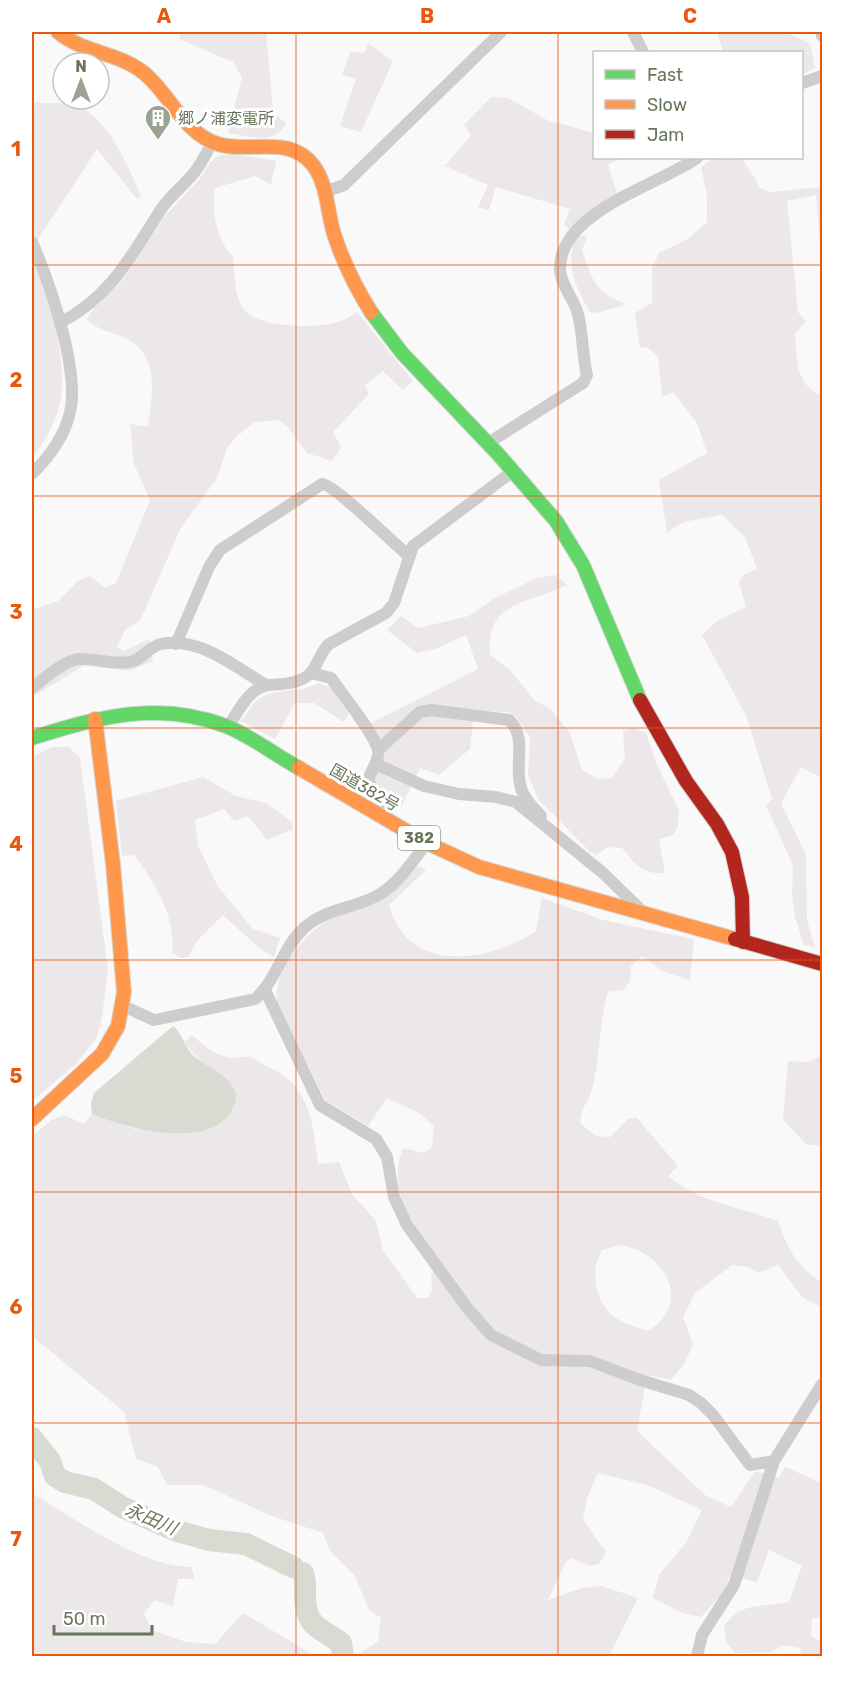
<svg xmlns="http://www.w3.org/2000/svg" width="854" height="1688" font-family="Rubik,'Noto Sans JP',sans-serif">
  <style>
    .green { fill: #ece7e8; fill-rule: evenodd }
    .water { fill: #d7dbd1 }
    .lines { fill: none; stroke-linecap: round; stroke-linejoin: round }
    .river { stroke: #d7dbd1; stroke-width: 22 }
    .fast-casing { stroke: #d5d6d4; stroke-width: 16 }
    .slow-casing { stroke: #d5d6d4; stroke-width: 16 }
    .jam-casing { stroke: #d5d6d4; stroke-width: 16 }
    .street { stroke: #cdcecc; stroke-width: 12 }
    .fast { stroke: #63d668; stroke-width: 14 }
    .slow { stroke: #ff974d; stroke-width: 14 }
    .jam { stroke: #b3261e; stroke-width: 14 }
    .grid { fill: none; stroke: #e8590c; stroke-width: 1.5; stroke-opacity: 0.55 }
    .labels { text-anchor: middle; stroke-width: 6; stroke-linejoin: round; paint-order: stroke }
    .shield { fill: #fff; stroke: #969f8d; stroke-width: 1.5 }
    .shield-label { font-size: 15px; font-weight: bold; fill: #69765c }
    .poi-label { font-size: 16px; fill: #69765c; stroke: #fff; text-anchor: start }
    .street-label { font-size: 16px; fill: #69765c; stroke: #fff }
    .water-label { font-size: 18px; font-style: italic; fill: #6c745a; stroke: #fff }
    .neatline { fill: none; stroke: #e8590c; stroke-width: 2 }
    .grid-label { font-size: 20px; text-anchor: middle; font-weight: bold; fill: #e8590c }
  </style>
  <rect width="100%" height="100%" fill="#f9f9f9"/>
  <path class="green" d="M182,32h84l7,79 13,13c-12,22 -36,12 -58,9l14,-56 -9,-15 -54,-23z
    M717,32h67l26,11 5,25 -13,7v-23h-79z
    M368,43l25,18 -32,71 -21,-6 16,-47 -14,-4 8,-23 15,1z
    M491,97l17,1 39,22 47,13v25h29l-15,6 10,33 -48,33 -6,-6 6,-15 -74,-22 -7,23 -11,-3 10,-22 -43,-19 26,-31 -7,-10z
    M32,101c16,5 23,0 36,2 38,7 59,62 73,92l-4,4 -40,-50 -65,99z
    M220,155h20l36,6 -5,24 -16,-9 -40,12c-3,22 0,52 18,68 2,17 0,43 14,57 17,15 74,16 94,8 6,-2 11,-6 16,-9l56,69 -10,9 -20,-19 -18,14 4,9 -36,38 8,15 -9,14 -25,-8 -20,-27 -8,-6 -24,2 -19,15 -9,11 -10,30 -37,51 -39,90 -16,11 -8,17 7,4 25,-12 4,22 -25,10 -43,-6 -53,32v-87l26,-9 20,-20 12,-5 15,12 11,-5 34,-83 -16,-36 -4,-40 18,3c4,-32 13,-72 -23,-89 -13,-6 -27,-8 -38,-18l7,-13 27,-25 44,-66 34,-36 11,-18z
    M714,158h28l19,31 9,3 51,-5 1,79 -6,-71 -29,6 11,111 8,10 -11,11c2,27 0,51 27,63v382l-21,-11 -20,36 25,52 1,65 8,27 -11,-2 -9,-28 -3,-22 1,-29 -27,-61 6,-6 -26,-84 -44,-80 15,-14 29,-14 -7,-25 6,-8 12,-5 -12,-32 -23,-22 -39,7 -16,11 -8,-53 48,-27 -10,-30 -24,-31 -11,5 -4,-41 -10,-8 -8,-1 -5,-34 17,-10v-35l7,-15 29,-14 19,-17v-27l-6,-28z
    M578,235l9,1 -5,14c10,29 13,44 45,54l-30,9 -7,-1c-15,-26 -27,-50 -12,-77z
    M32,256c18,35 39,116 26,154 -5,18 -16,34 -26,49z
    M556,575l11,10c-38,19 -82,15 -77,70l21,16 23,29 18,10 18,23 12,37 16,9 14,-1 13,-20 -2,-27 11,-3 12,5 11,32 22,45 -1,17 -5,8 -14,4 6,34c-22,2 -31,-10 -43,-25l-15,-1 -10,8 -7,-3 -51,-52 -11,-24 2,-38 -13,-20 -8,-6 -35,-1 -4,38 -31,26 -19,-7 -19,39 -15,-4 -14,-26 10,-14 -11,-40 107,-54 -12,-34 -31,14 -18,4 -30,-23 14,-14 17,12 51,-12 26,-18 42,-20z
    M318,683l14,4 17,27 -5,8 -30,-19h-19l-20,36 -34,-18c5,-6 9,-14 14,-19 17,-16 44,-7 63,-19z
    M52,747h17l11,11 28,212 -6,47 -5,20 -20,26 -45,38v-344z
    M203,777l33,19 30,7 26,19 1,7 -26,11 -19,-24 -14,5 -10,-12 -29,11 3,26 19,39 36,44 27,9 -6,19 -15,-9 -36,-33 -26,26 -9,16 -6,1 -10,-5c5,-35 -18,-72 -38,-98l-12,1 -6,-55z
    M418,866l8,4 -37,35c19,70 99,58 147,26l6,-33 61,22 91,19 -4,41 -26,-8 -22,-16 -11,10 -1,15 -7,9 -15,2c-10,32 -7,65 -16,97 -4,15 -10,15 -12,34l16,13 14,1 18,-18 9,-1 41,48 -10,10c30,26 74,32 110,45 10,28 18,46 44,61v25l-19,-9 -25,-33 -20,8 -10,-6 -16,-2 -37,28 -12,24 10,28 -9,19 -13,16 -24,-5 -10,56 68,64 26,12 24,-36 24,7 6,-11 37,16v134l-10,2 -1,17 11,7v13h-22l1,-8 -18,-3 -12,7 -36,1 -9,-11 -2,-16c18,-25 37,-18 65,-24l13,-36 -33,-16 -12,32 -27,-6 -8,18 -21,23 -19,-4 -29,-15 6,-23 28,-34 15,-31 -55,-25 -49,-12 -11,25 -4,22 23,32 -7,12 -10,2 -18,-8 -5,4 -18,38 34,-12 20,-2 36,12 -29,58h-253l22,-15 3,-23 -12,-8 -14,-34 -25,-25 -7,-18 -54,-18 -65,-30h-37l-9,-18 -22,-8 -12,-47 -92,-76v-199l19,-17 13,-5 20,9 8,-10 43,15 51,4 41,-53 -22,-14 -21,-23 8,-8c10,9 21,19 35,22 7,2 15,-1 23,0 5,1 10,7 16,9 42,15 48,58 52,98l21,-2 13,32 24,27 7,29 34,48h11l4,-8 -1,-15 11,-11c-25,-34 -57,-71 -39,-116l21,5 8,-6 2,-21 -15,-13 -32,-15 -19,28 -42,-25 -49,-99c-4,-38 35,-77 68,-91 13,-6 31,-8 43,-16 11,-7 21,-20 30,-29zM619,1245c45,5 75,58 29,86 -9,-3 -19,-6 -27,-10 -25,-12 -33,-49 -19,-71z
    M822,1055v91l-16,-2 -23,-24 5,-59 20,1z
    M32,1493c41,25 110,74 159,74l4,12h-17l-5,27 -19,-6 -10,14 8,16 34,12 29,2 28,-31 69,41 15,2h-295z"/>
  <path class="water" d="M173,1026c9,7 10,18 18,27 12,13 38,21 44,38 3,8 -1,15 -5,22 -25,37 -105,15 -138,1l-1,-10 3,-11z"/>
  <g class="lines">
    <path class="river" d="M32,1438l18,23 5,15 10,6 29,7 28,18 55,24 32,9 37,4 47,23
      M303,1573c3,8 2,16 2,24 1,30 14,30 36,46l2,13"/>
    <g class="fast-casing">
      <path id="fast" d="M371,312l31,41 96,101 58,67 27,44 57,135
        M32,738c66,-21 127,-38 194,-12 25,10 49,29 73,42"/>
    </g>
    <g class="slow-casing">
      <path id="slow" d="M58,32c25,21 60,20 86,41 26,21 40,61 74,71 32,10 71,-10 95,21 15,20 14,47 21,69 9,28 22,54 37,78
        M299,768l128,75 52,24 256,72
        M32,1119l70,-65 16,-28 6,-34 -11,-128 -18,-145"/>
    </g>
    <g class="jam-casing">
      <path id="jam" d="M640,700l46,81 31,43 15,28 10,45 1,45
        M735,939l87,25"/>
    </g>
    <path class="street" d="M633,32l10,20
      M822,32v4
      M802,83l20,-7
      M325,192l19,-7 157,-153
      M32,242c17,39 50,133 37,174 -6,23 -21,42 -37,58
      M60,323c53,-28 71,-68 102,-115 9,-13 21,-22 31,-34 8,-9 13,-21 19,-31
      M488,443l95,-60 4,-8c-5,-19 -4,-47 -10,-64 -4,-13 -17,-28 -17,-42 -1,-57 98,-84 137,-111
      M176,644l33,-77 11,-17 102,-66c12,0 72,60 87,72
      M311,673l20,5c11,16 43,55 47,72 2,10 -7,20 -10,30l18,36
      M32,688c12,-9 31,-27 47,-29 17,-1 33,6 50,3 12,-1 19,-15 32,-18 38,-8 74,23 105,41
      M228,727c10,-15 21,-40 41,-42 12,-1 26,-1 37,-8 11,-7 13,-24 23,-33l57,-31 8,-10 19,-57 100,-75
      M378,750l42,-38 11,-2 78,10c18,16 6,43 11,64 2,13 13,23 21,32
      M376,764l48,22 35,8 37,3 20,5 87,71 37,36
      M265,990l55,115 56,34 11,18 7,40 13,28 61,84 23,26 50,25 49,1 47,18 52,16 12,8 12,12 37,50 24,-4
      M123,1006l31,14 101,-21c22,-19 27,-51 49,-71 23,-21 52,-19 76,-34 19,-11 33,-34 47,-51
      M697,1656l5,-21 32,-50 40,-124 48,-77"/>
    <use href="#fast" class="fast"/>
    <use href="#slow" class="slow"/>
    <use href="#jam" class="jam"/>
  </g>
  <path class="grid" d="M296,32v1624M558,32v1624M32,265h790M32,496h790M32,728h790M32,960h790M32,1192h790M32,1423h790"/>
  <defs>
    <g id="building-pin" transform="scale(1.35)"><path d="M0 17L-7.5 6A9.5 9.5 0 1 1 7.5 6Z" fill="#9ba493" stroke="#fff"/><path d="M-4-6H4V6H1V3H-1V6H-4ZM-2.5-4.3h1.7v1.8h-1.7ZM.8-4.3h1.7v1.8H.8ZM-2.5-1h1.7V.8h-1.7ZM.8-1h1.7V.8H.8Z" fill="#fff"/></g>
  </defs>
  <g fill-rule="evenodd">
    <use href="#building-pin" x="158" y="118"/>
  </g>
  <g class="labels">
    <rect class="shield" x="398" y="826" width="42" height="24" rx="4.5"/>
    <g class="shield-label">
      <text x="419" y="843">382</text>
    </g>
    <g class="poi-label">
      <text x="178" y="124">郷ノ浦変電所</text>
    </g>
    <g class="street-label">
      <text transform="translate(365 787) rotate(30)" y="6">国道382号</text>
    </g>
    <g class="water-label">
      <text transform="translate(151 1519) rotate(23)" y="6">永田川</text>
    </g>
  </g>
  <rect width="854" height="1688" fill="none" stroke="#ffffff" stroke-width="66"/>
  <rect x="593" y="51" width="210" height="108" fill="#ffffff" stroke="#c3c8be" stroke-width="1.5"/>
  <rect x="605" y="70" width="30" height="9" fill="#63d668" stroke="#c3c8be" stroke-width="1.5"/>
  <text x="647" y="81" font-size="18" fill="#69765c">Fast</text>
  <rect x="605" y="100" width="30" height="9" fill="#ff974d" stroke="#c3c8be" stroke-width="1.5"/>
  <text x="647" y="111" font-size="18" fill="#69765c">Slow</text>
  <rect x="605" y="130" width="30" height="9" fill="#b3261e" stroke="#c3c8be" stroke-width="1.5"/>
  <text x="647" y="141" font-size="18" fill="#69765c">Jam</text>
  <g transform="translate(81 81)"><circle r="28" fill="#ffffff" stroke="#c3c8be" stroke-width="1.5"/>
  <path d="M0-4.5L10 22L0 15L-10 22Z" fill="#9ba493"/>
  <text y="-9" font-size="16" font-weight="bold" text-anchor="middle" fill="#69765c">N</text>
  </g>
  <path d="M54 1625v9h98v-9" fill="none" stroke="#69765c" stroke-width="3"/>
  <text x="63" y="1625" font-size="18" fill="#69765c" stroke="#ffffff" stroke-width="4.5" paint-order="stroke">50 m</text>
  <rect x="33" y="33" width="788" height="1622" class="neatline"/>
  <g class="grid-label">
    <text x="164" y="23">A</text>
    <text x="427" y="23">B</text>
    <text x="690" y="23">C</text>
    <text x="16" y="156">1</text>
    <text x="16" y="387">2</text>
    <text x="16" y="619">3</text>
    <text x="16" y="851">4</text>
    <text x="16" y="1083">5</text>
    <text x="16" y="1314">6</text>
    <text x="16" y="1546">7</text>
  </g>
</svg>
